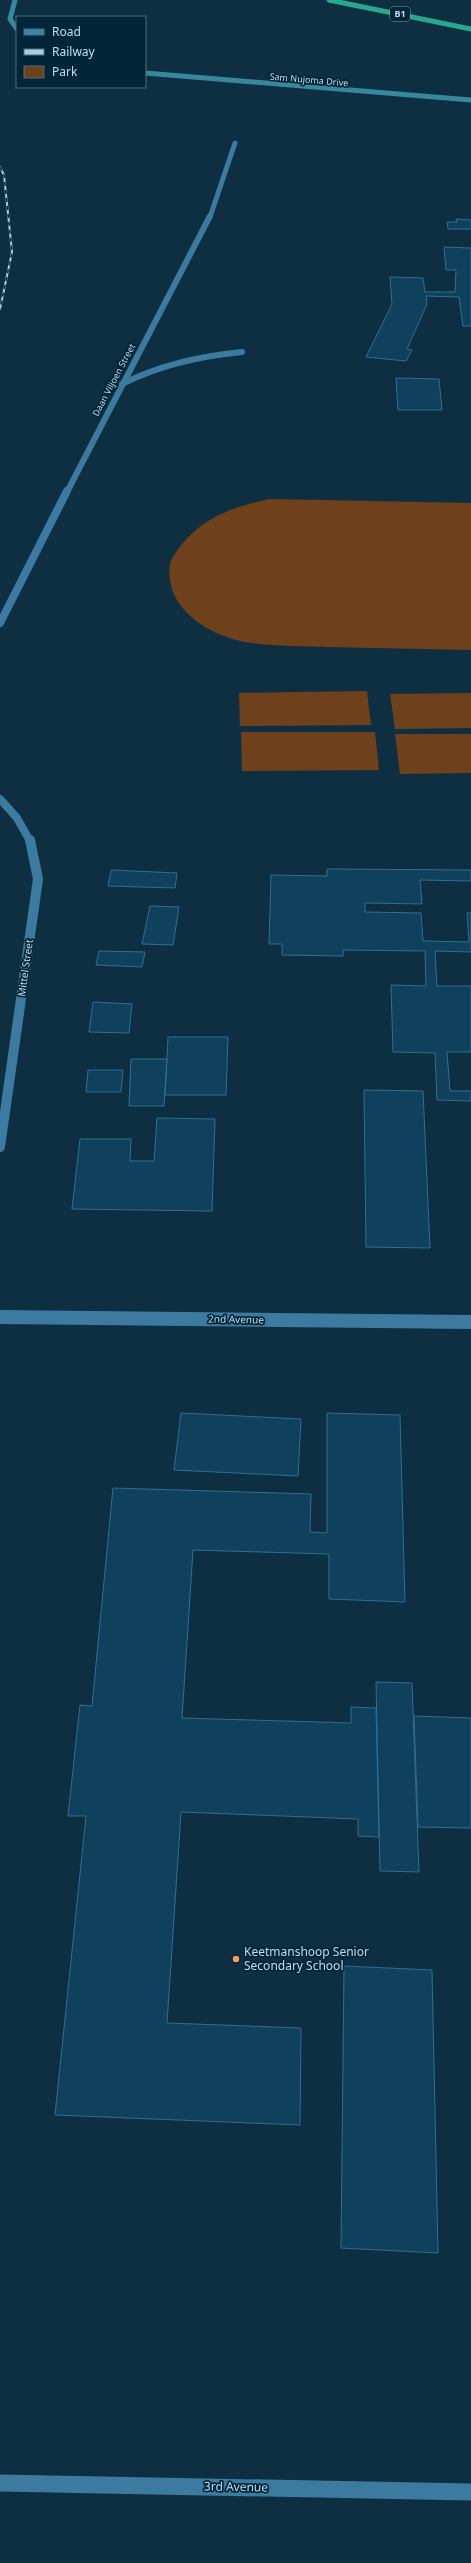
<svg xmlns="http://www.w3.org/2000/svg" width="471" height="2563" font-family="'Noto Sans',sans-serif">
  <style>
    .green { fill: #6e411c }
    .building { fill: #0f415c; stroke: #306e93 }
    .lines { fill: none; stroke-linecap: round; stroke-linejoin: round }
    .lane { stroke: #3d7aa0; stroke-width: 6 }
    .street-far5 { stroke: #3d7aa0; stroke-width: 5 }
    .street-far4 { stroke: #3d7aa0; stroke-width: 6 }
    .street-far3 { stroke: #3d7aa0; stroke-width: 8 }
    .street-far2 { stroke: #3d7aa0; stroke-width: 10 }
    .street-far1 { stroke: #3d7aa0; stroke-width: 14 }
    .street { stroke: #3d7aa0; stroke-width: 17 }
    .secondary { stroke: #37889c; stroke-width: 5 }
    .highway { stroke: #29a891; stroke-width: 5 }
    .rail-casing { stroke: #accbdf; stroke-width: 2 }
    .rail { stroke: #032538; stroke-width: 1.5; stroke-dasharray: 4; stroke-linecap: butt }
    .poi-dot { fill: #fb9e51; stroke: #032538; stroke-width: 1.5 }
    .labels { text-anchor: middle; stroke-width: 3.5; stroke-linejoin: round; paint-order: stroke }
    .shield { fill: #032538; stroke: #87a6ba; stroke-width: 1 }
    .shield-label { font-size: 9px; font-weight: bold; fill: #bfdef2 }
    .far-street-label { font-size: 9px; fill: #bfdef2; stroke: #032538 }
    .street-label { font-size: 10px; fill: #bfdef2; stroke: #032538 }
    .near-poi-label { font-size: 12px; fill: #bfdef2; stroke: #032538; text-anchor: start }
    .near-street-label { font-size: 12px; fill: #bfdef2; stroke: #032538 }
  </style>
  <rect width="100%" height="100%" fill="#0e2f42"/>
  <path class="green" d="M270,499l201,4v147c-48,-1 -97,-2 -145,-3 -24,-1 -68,-1 -90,-7 -26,-7 -56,-25 -64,-51 -3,-11 -5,-24 2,-34 25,-37 55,-47 96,-56z
    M367,691l4,34 -131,1 -1,-33z
    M471,693v35l-76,1 -5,-35z
    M241,732h134l4,38 -137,1z
    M395,734h76v39l-71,1z"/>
  <path class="building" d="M456,219l15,1v9h-23l-1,-7h10z
    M444,247l27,1v78h-8l-4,-29 -33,-1 1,8 -20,45 5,1 -6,11 -40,-4 26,-53 -2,-27 33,1 2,14h30l1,-22h-10z
    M396,378l43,1 3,31h-44z
    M327,869l144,1v11l-51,-1 2,24 -57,-1v9l56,1 2,28 46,1 -2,-29h4v39l-36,-1 2,35h34v66h-24l3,39h21v10l-34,-1 -2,-47 -42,-1 -2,-67 35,1 -1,-35 -82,-1v6l-61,-1v-11h-13l2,-69 56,1z
    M111,870l66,3 -2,15 -67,-2z
    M150,906l29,1 -6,38 -31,-1z
    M99,951l46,1 -3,15 -46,-2z
    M93,1002l39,2 -3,29 -40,-1z
    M168,1037h60l-2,58h-61z
    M131,1059h36l-3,47h-35z
    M88,1070h35l-2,22h-35z
    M364,1090l59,1 7,157 -64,-1z
    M157,1118l58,1 -3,92 -140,-2 8,-70h51l-1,22h24z
    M181,1413l120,6 -3,57 -124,-6z
    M327,1413l73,2 5,187 -76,-3v-45l-136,-4 -11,168 169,5v-16l25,1 3,129 -21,-1v-17l-177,-7 -14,211 134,5 -1,97 -245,-10 31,-299h-18l12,-111 12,1 21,-218 198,6 -1,38 17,1z
    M376,1682l36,1 7,189 -39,-1z
    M414,1716l57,2v110l-53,-1z
    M344,1966l88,4 6,283 -97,-5z"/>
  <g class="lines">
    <path class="lane" d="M122,384c38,-19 77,-28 120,-32"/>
    <path class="street-far5" d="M210,217l25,-74"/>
    <path class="street-far4" d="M67,492l143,-276"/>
    <path class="street-far3" d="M0,623l67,-132
      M0,799l17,19 13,23"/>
    <path class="street-far2" d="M0,1147l38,-268 -8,-39"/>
    <path class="street-far1" d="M0,1317l471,5"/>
    <path class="street" d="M0,2483l471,9"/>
    <path class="secondary" d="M15,0l-5,19 7,10
      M145,73l326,27"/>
    <path class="highway" d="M329,0l142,29"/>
    <g class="rail-casing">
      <path id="rail" d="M0,167l4,8 8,77 -12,57"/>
    </g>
    <use href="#rail" class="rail"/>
  </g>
  <circle class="poi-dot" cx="236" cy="1959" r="4"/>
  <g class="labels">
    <rect class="shield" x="390" y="7" width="20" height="14" rx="3"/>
    <g class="shield-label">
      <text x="400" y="17">B1</text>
    </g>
    <g class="far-street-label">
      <text transform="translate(309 80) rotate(5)" y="3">Sam Nujoma Drive</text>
      <text transform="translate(114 380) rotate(-62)" y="3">Daan Viljoen Street</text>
    </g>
    <g class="street-label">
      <text transform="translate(25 968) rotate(-82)" y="4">Mittel Street</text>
      <text transform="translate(236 1319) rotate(1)" y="4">2nd Avenue</text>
    </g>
    <g class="near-poi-label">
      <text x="244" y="1956">Keetmanshoop Senior<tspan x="244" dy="14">Secondary School</tspan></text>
    </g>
    <g class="near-street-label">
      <text transform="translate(236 2487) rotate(1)" y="4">3rd Avenue</text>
    </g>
  </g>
  <rect x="16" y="16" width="130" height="72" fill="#032538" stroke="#4e6f82"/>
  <rect x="24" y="29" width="20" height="6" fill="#37889c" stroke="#4e6f82"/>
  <text x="52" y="36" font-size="12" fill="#bfdef2">Road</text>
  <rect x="24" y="49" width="20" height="6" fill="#accbdf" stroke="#4e6f82"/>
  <text x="52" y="56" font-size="12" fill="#bfdef2">Railway</text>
  <rect x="24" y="66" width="20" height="12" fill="#6e411c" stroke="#4e6f82"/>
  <text x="52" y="76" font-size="12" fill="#bfdef2">Park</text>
</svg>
